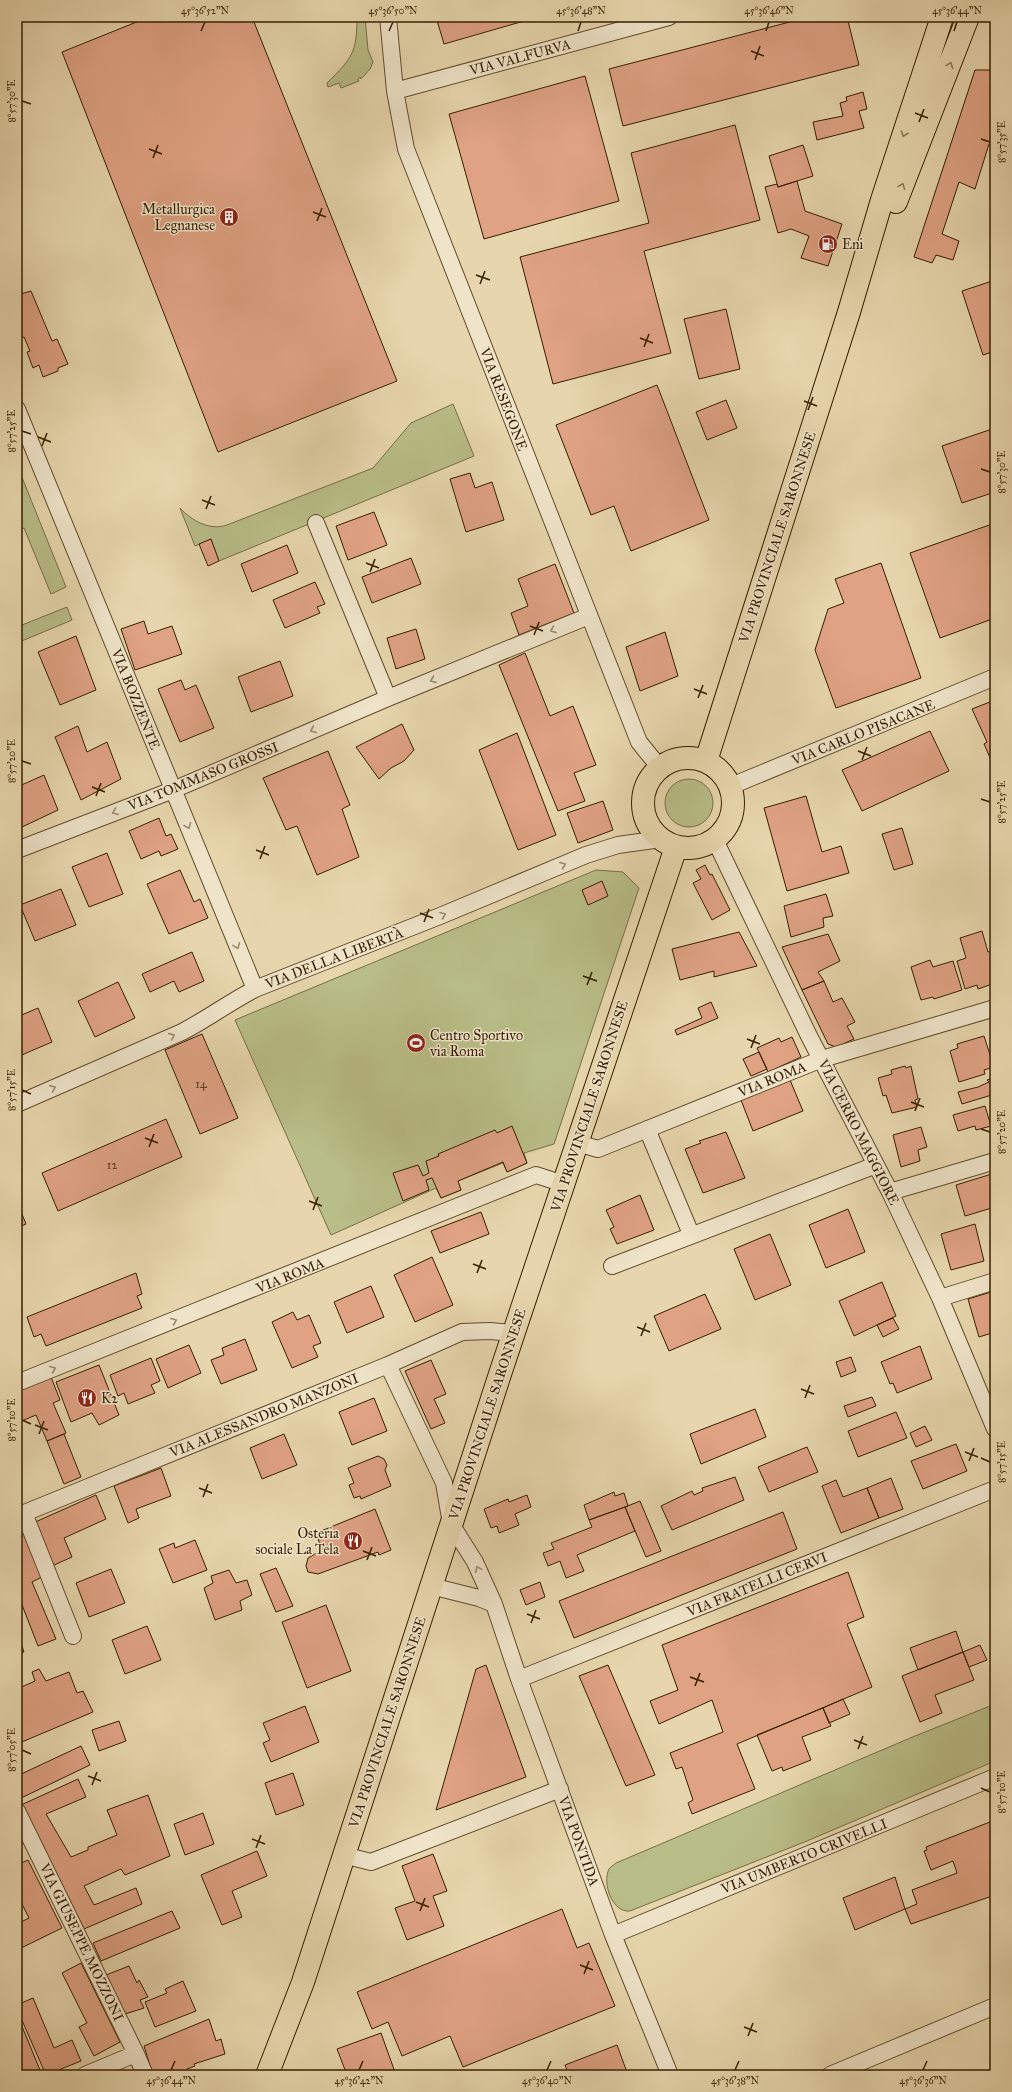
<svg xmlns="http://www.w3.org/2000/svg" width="1012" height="2092" font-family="'IM FELL Great Primer',serif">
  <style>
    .green { fill: #b9bd87; stroke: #786e44 }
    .building { fill: #dfa283; stroke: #361e00 }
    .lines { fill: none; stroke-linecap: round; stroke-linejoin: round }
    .minor-casing { stroke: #624c2b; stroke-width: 18 }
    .primary-casing { stroke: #361e00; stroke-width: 24 }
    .minor { stroke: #efe4ca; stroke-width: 16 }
    .primary { stroke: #e7d6ad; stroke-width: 22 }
    .oneway { stroke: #8e7a56 }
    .oneway2 { stroke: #9c8b6f }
    .ticks { fill: none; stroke: #361e00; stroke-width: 1.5 }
    .labels { text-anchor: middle; stroke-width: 3; stroke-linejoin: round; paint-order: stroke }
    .number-label { font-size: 12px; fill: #603f21 }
    .street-label { font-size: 14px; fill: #361e00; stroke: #efe4ca }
    .poi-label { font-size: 14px; fill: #361e00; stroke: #efe4ca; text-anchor: start }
    .neatline { fill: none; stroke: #361e00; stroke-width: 1.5 }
    .ticks-label { font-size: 10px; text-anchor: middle; fill: #361e00 }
  </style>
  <rect width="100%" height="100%" fill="#e7d6ad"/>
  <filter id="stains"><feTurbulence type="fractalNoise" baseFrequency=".005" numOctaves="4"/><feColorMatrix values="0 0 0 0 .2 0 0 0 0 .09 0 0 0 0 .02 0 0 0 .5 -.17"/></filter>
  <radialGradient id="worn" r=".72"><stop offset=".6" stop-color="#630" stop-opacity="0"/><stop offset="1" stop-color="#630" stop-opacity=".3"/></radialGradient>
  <path class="green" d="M357,17h8l3,33 5,12 -3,7 -9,10 -1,-2 -2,2 1,2 -18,7 -2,-5 -11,4 -1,-4c25,-25 30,-30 30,-66z
    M453,404l21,52 -255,105 -8,-22 -16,7 -15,-38c12,13 30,23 47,17l146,-57 38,-45z
    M17,465l49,122 -15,7 -27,-66 -7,2z
    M67,607l5,13 -55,23v-16z
    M665 803a24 24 0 1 1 48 0a24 24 0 1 1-48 0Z
    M596,870l27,2 16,16 -85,256 -30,9 3,10 -20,9 -4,-9 -45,18 3,9 -20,8 -5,-10 -105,47 -96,-215z
    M995,1704v57l-188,80 -177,70c-18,2 -28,-28 -21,-42 1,-2 5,-4 7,-6l299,-127z"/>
  <path class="building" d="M149,17h103l145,364 -179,71 -156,-400z
    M436,17h102l-94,27z
    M809,17h38l12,48 -236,61 -14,-57z
    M975,70h20v63l-3,10 -3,1 -14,45 -16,-7 -17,52 17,7 -6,19 -17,-5 -4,8 -18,-6z
    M585,76l34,125 -135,38 -35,-125z
    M863,92l4,17 -8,2 5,17 -47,12 -4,-18 30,-6 -3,-13 7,-2 -1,-4z
    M735,125l25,95 -116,31 27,102 -118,31 -33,-127 129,-34 -18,-70z
    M803,145l10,31 -35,11 -9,-31z
    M797,181l8,30 37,13 -14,42 -27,-8 8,-22 -18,-7 -13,4 -13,-46 12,-3 1,3z
    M995,280v71l-12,4 -21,-64z
    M19,291l2,3 10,-3 21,50 5,-2 11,25 -10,4v3l-15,6 -4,-12 -6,3 -6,-16 3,-1 -6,-14 -3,1 -4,-9v-37z
    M726,309l14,60 -41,10 -15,-60z
    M657,385l52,135 -78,31 -17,-45 -23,9 -35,-90z
    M726,400l11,28 -30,12 -11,-28z
    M995,428v64l-33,11 -20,-57z
    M470,473l5,15 17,-6 12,38 -38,12 -16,-53z
    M374,512l13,33 -39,15 -12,-34z
    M995,523v95l-55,20 -30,-85z
    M211,539l8,22 -11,5 -9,-22z
    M287,545l11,28 -46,19 -11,-28z
    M411,558l10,26 -49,19 -10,-26z
    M881,563l40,115 -85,30 -21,-58 13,-41 16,-6 -9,-24z
    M555,564l19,49 -55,22 -8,-22 17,-7 -10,-27z
    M315,582l10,22 -8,3 3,6 -35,15 -12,-28z
    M144,621l4,13 24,-8 10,28 -47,16 -14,-41z
    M416,629l9,30 -29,10 -9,-31z
    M665,632l13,44 -38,15 -14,-44z
    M76,636l20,54 -36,15 -22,-53z
    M525,653l25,63 23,-10 23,59 -22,8 11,28 -27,10 -59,-146z
    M280,661l13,35 -42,16 -13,-35z
    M181,680l4,10 11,-5 18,43 -34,14 -22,-53z
    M995,700v61l-1,-2 -3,1 -7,-16 3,-2 -15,-33z
    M402,724l12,26 -10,11 -13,7 -12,11 -23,-32z
    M78,726l9,26 20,-10 14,37 -40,21 -26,-63z
    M930,731l19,40 -87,40 -20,-41z
    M517,733l39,102 -38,15 -39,-100z
    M328,751l22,54 -8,4 17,48 -42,18 -20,-49 -11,4 -23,-52z
    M44,775l14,35 -36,17 -5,-13v-27z
    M806,796l16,56 19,-6 8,27 -62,18 -23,-83z
    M603,801l10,29 -35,13 -11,-30z
    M159,818l7,18 5,-2 7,15 -17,7 -2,-5 -18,8 -12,-28z
    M902,828l11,36 -19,6 -12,-36z
    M107,853l16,41 -34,13 -17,-40z
    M705,865l5,10 2,-1 18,36 -18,10 -19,-37 8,-4 -5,-9z
    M180,870l14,32 6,-3 8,19 -39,16 -22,-50z
    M602,881l6,15 -20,9 -6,-15z
    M61,889l15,36 -41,16 -15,-36z
    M826,894l7,22 -10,2 1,9 -33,10 -7,-31z
    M982,931l6,21 4,-1 3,10v22l-17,6 -1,-4 -12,4 -8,-28 9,-3 -6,-20z
    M739,932l18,34 -43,11v-6l-34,9 -8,-31z
    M828,934l12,27 -22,11 6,9 -22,9 -20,-43z
    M192,952l12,29 -25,11 -5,-11 -24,11 -8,-18z
    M930,960l3,7 20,-6 9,29 -28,9 -1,-2 -12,3 -10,-33z
    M824,981l9,21 9,-4 13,24 -8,4 7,13 -18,8 -8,-3 -26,-54z
    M118,982l17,36 -40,19 -17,-36z
    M711,1002l7,16 -41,17 -2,-5 27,-12 -4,-10z
    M38,1008l14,34 -35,15v-40z
    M202,1034l36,84 -38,16 -35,-84z
    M984,1036l10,31 -10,3 1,4 -26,8 -9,-31 8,-3 -1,-4z
    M792,1037l9,20 -33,15 -11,-24 22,-10 2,4z
    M759,1052l8,17 -16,7 -8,-17z
    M905,1066l1,2 5,-2 7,33 -3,1 2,7 -25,6 -6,-18 -3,1 -5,-18 14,-4 -1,-4z
    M995,1077v17l-33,10 -4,-12 20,-5 11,-5 -2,-2z
    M790,1080l13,31 -50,20 -12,-31z
    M985,1106l6,20 -15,4 -1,-4 -17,5 -5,-16z
    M166,1119l16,38 -124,54 -16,-38z
    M512,1126l15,37 -20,9 -4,-10 -45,19 3,9 -20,8 -9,-20 -6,2 3,10 -26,11 -10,-28 25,-8 5,11 6,-3 -3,-12 13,-5 -1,-2 57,-24 2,3z
    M921,1127l6,20 -9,3 2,11 -19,6 -8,-32z
    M726,1132l19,46 -42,15 -18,-44 16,-6 -2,-2z
    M995,1173v34l-30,9 -9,-31z
    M640,1195l14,35 -37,14 -7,-15 4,-2 -8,-17z
    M17,1202l9,22 -9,4z
    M848,1209l17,43 -39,16 -17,-43z
    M481,1212l8,22 -49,19 -9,-22z
    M975,1224l9,37 -33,9 -10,-36z
    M770,1234l21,51 -36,15 -21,-51z
    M432,1257l21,48 -38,17 -21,-47z
    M136,1273l6,21 -5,2 5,12 -96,38 -5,-12 -7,3 -7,-20z
    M882,1282l14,34 -42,20 -15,-35z
    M371,1286l13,31 -37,16 -13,-31z
    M995,1288v44l-16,5 -11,-38 23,-7v-2z
    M705,1294l16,35 -52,22 -15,-35z
    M293,1312l4,8 12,-5 12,28 -8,3 5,11 -26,11 -20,-46z
    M893,1318l6,11 -16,8 -6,-12z
    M245,1339l12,31 -36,14 -10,-24 13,-5 -2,-7z
    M189,1345l12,28 -33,15 -12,-29z
    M920,1346l12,33 -35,14 -4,-10 -3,1 -9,-22z
    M851,1357l5,14 -15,6 -5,-15z
    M151,1358l9,23 -9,4 4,8 -27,11 -4,-11 -6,3 -8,-21z
    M431,1360l15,34 -12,5 11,24 -14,6 -26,-58z
    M99,1365l20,50 -20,10 -7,-12 -21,9 -15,-40z
    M51,1377l9,23 -7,3 13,30 -19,8 -11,-26 -19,8v-32z
    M872,1397l4,9 -28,11 -4,-11z
    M374,1398l13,33 -35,14 -13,-33z
    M755,1409l11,28 -65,27 -11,-30z
    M896,1412l11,26 -49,19 -10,-26z
    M925,1426l7,14 -16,7 -6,-14z
    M64,1434l17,43 -17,7 -17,-43z
    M284,1434l13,31 -35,14 -12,-31z
    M956,1444l11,27 -44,18 -12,-28z
    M807,1447l11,25 -49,20 -11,-25z
    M378,1456l6,3 3,6 -2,5 6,16 -30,13 -1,-3 -6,2 -5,-13 5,-2 -6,-15z
    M161,1468l10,28 -35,13 3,9 -11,5 -14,-37z
    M735,1477l9,23 -72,30 -11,-24 31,-15 2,4 9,-4 -1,-3z
    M891,1478l12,31 -24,9 -12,-30z
    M836,1480l7,17 24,-9 12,30 -38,15 -19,-47z
    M614,1492l1,4 9,-3 4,13 -39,14 -5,-15z
    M96,1495l10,24 -42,19 8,19 -20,9 -19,-43z
    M527,1495l4,12 -16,7 4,11 -20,8 -2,-7 -6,2 -7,-19 24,-10 1,3z
    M640,1501l21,50 -15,6 -21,-50z
    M625,1507l10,24 -58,24 7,16 -18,7 -6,-17 -12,5 -5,-13 11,-4 -3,-6 41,-16 -3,-7z
    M375,1509l16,41 -12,5 -1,-3 -60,22 -10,-2 -2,-6 2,-8 14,-8 -6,-17z
    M783,1512l14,37 -223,89 -15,-37z
    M22,1521l24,54 -14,7 24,57 -18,7 -21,-54v-69z
    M195,1540l12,30 -34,13 -14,-34 15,-6 1,5z
    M276,1568l17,38 -17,6 -16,-38z
    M111,1569l14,34 -36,14 -13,-34z
    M229,1570l7,13 11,-3 5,15 -12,6 2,9 -27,10 -11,-32 9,-5 -2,-7z
    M848,1572l16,45 -17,7 25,63 -135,57 18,45 -63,25 -4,-11 5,-3 -11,-33 -6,2 -6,-16 53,-21 -11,-32 -53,24 -9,-23 28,-11 -16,-45z
    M540,1582l5,15 -19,8 -6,-15z
    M326,1605l25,66 -44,17 -25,-66z
    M147,1626l14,34 -36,14 -13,-34z
    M956,1631l7,21 -45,18 -8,-22z
    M17,1632l7,20 -7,2z
    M980,1645l7,15 -18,7 -6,-15z
    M963,1652l11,28 -39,15 7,18 -22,9 -18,-46z
    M486,1665l40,112 -90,33 40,-141z
    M608,1665l47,110 -29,11 -47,-110z
    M39,1669l7,12 23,-9 8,21 6,-2 10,21 -76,32v-55l18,-8 -3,-9z
    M843,1699l7,15 -21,9 -6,-15z
    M305,1706l14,36 -48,20 -8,-19 7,-3 -7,-17z
    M823,1708l8,18 -29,11 9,23 -28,11 -1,-4 -10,4 -15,-36z
    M119,1721l7,20 -27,10 -7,-21z
    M81,1746l9,19 -71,34 -2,-4v-19z
    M293,1773l11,32 -28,10 -11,-32z
    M78,1779l8,18 -40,17 25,43 17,-7v-3l29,-12 -10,-25 41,-15 22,61 -45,19 -4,-6 -37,17 10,19 42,-17 6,16 -58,25 -63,-124z
    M203,1813l11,31 -29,11 -11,-31z
    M995,1820v75l-84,29 -6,-15 12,-5 -5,-14 45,-17 -4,-12 -22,9 -7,-19 3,-1 -1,-3z
    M257,1851l10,25 -35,15 10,26 -20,8 -21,-50z
    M433,1854l14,37 -14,5 11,30 -37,14 -12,-32 20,-7 -13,-35z
    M28,1860l34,68 -45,22v-26l12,-6 -12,-24v-29z
    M895,1877l10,32 -50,21 -12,-32z
    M562,1909l15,39 12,-5 26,63 -152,61 -13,-31 -48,20 -14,-34 -16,7 -15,-37z
    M172,1911l8,17 -79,33 -8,-18z
    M81,1963l39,79 -26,14 -15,-29 8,-4 -25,-50z
    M129,1966l8,17 2,-3 9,17 -8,3 4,8 -19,6 -19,-39z
    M183,1981l13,30 -41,16 -10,-25 22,-9 -2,-4z
    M33,1998l21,50 18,-8 9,21 -35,14 -29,-66v-4z
    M17,2019h2l23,56h-25z
    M209,2019l7,22 5,-2 4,15 -31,10 1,2 -8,3 2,6h-36l-9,-29z
    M381,2033l15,42h-49l-10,-26z
    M617,2045l11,30h-59l-4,-10z"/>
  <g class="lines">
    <g class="minor-casing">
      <path id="minor" d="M388,17l7,74 11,58 233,593 21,26
        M395,91l274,-74
        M17,409l238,580
        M316,523l72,175
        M731,786l264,-109
        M715,840l94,196 81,156 50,106 55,131
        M17,850l156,-60 215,-92 201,-82
        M17,1104l165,-72c25,-13 48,-30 73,-43l185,-73 146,-61 32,-10 43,-6
        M647,1129l44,105
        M577,1143l21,6 224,-90 173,-51
        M890,1192l105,-31
        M612,1266l264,-101
        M940,1298l55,-17
        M388,1365l56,118 7,41 24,38 19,42 25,75 94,256 57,140
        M17,1383l519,-208 28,9
        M24,1513l49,123
        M17,1516l371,-151 74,-33 28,-1 24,2
        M431,1586l48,12 15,6
        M519,1679l476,-190
        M17,1811l120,245 8,19
        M343,1855l28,7 189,-73
        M613,1935l382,-158
        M85,2075l43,-18 9,-1
        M830,2075l165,-69"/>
    </g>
    <g class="primary-casing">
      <path id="primary" d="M896,202l72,-185
        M643 803a45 45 0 1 1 90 0a45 45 0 1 1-90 0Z
        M706,761l143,-449 33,-112 60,-183
        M267,2075l36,-93 198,-611 175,-524"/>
    </g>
    <use href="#minor" class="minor"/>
    <use href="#primary" class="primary"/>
  </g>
  <defs><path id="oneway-chevron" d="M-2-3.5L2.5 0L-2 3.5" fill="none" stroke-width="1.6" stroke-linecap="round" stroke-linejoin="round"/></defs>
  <g class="oneway">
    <use href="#oneway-chevron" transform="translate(950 65) rotate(-69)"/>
    <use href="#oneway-chevron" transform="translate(904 134) rotate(109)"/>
    <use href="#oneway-chevron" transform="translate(902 186) rotate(-69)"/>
  </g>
  <g class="oneway2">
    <use href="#oneway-chevron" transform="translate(553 630) rotate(158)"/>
    <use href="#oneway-chevron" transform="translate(433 680) rotate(158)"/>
    <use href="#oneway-chevron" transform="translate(313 730) rotate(157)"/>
    <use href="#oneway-chevron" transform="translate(115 812) rotate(159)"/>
    <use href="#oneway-chevron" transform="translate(188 826) rotate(68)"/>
    <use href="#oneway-chevron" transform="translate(563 865) rotate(-23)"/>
    <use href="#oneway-chevron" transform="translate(443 915) rotate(-22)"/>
    <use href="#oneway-chevron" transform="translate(237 946) rotate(68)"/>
    <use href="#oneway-chevron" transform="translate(172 1036) rotate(-24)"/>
    <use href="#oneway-chevron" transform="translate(53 1088) rotate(-24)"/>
    <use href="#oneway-chevron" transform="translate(174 1321) rotate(-22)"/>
    <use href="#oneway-chevron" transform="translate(53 1369) rotate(-22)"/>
    <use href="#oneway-chevron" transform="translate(478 1569) rotate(-114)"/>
  </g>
  <path class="ticks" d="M201,31l4,-9M389,31l4,-9M578,31l3,-9M766,31l3,-9M954,31l3,-9M751,51l13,5M755,60l5,-14M22,101l9,3M915,113l13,5M919,122l5,-13M981,139l9,3M149,149l13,5M153,158l5,-13M313,212l13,5M317,221l5,-13M476,275l14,5M480,284l5,-13M640,338l13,5M644,347l5,-13M804,401l13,5M808,410l5,-13M22,431l9,3M38,437l13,5M42,446l5,-13M981,469l9,3M202,500l13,5M206,509l5,-13M366,563l13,5M370,572l5,-13M530,626l13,5M534,635l5,-13M694,689l13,5M698,698l5,-13M858,751l13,5M862,760l5,-13M22,761l9,3M92,787l13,5M96,796l5,-13M981,799l9,3M256,850l13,5M260,859l5,-13M420,913l13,5M424,922l5,-13M583,976l14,5M587,985l5,-13M747,1039l13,5M751,1048l5,-13M22,1090l9,4M911,1102l13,5M915,1111l5,-13M981,1129l9,3M145,1138l13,5M149,1147l5,-13M309,1201l13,5M313,1210l5,-13M473,1264l13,5M477,1273l5,-13M637,1327l13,5M641,1336l5,-13M801,1389l13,5M805,1398l5,-13M22,1420l9,4M35,1425l13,5M39,1434l5,-13M965,1452l13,5M981,1458l9,4M969,1461l5,-13M199,1488l13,5M203,1497l5,-13M363,1551l13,5M367,1560l5,-13M527,1614l13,5M531,1623l5,-13M690,1677l14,5M695,1686l5,-13M854,1740l13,5M858,1749l5,-13M22,1750l9,4M88,1776l13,5M92,1785l5,-13M981,1788l9,4M252,1839l13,5M256,1848l5,-13M416,1902l13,5M420,1911l5,-13M580,1965l13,5M584,1974l5,-13M744,2027l13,5M748,2036l5,-13M171,2070l4,-9M359,2070l4,-9M547,2070l4,-9M735,2070l4,-9M923,2070l4,-9"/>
  <defs>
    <g id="building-disc" transform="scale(1)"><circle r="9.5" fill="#8f2418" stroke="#efe4ca"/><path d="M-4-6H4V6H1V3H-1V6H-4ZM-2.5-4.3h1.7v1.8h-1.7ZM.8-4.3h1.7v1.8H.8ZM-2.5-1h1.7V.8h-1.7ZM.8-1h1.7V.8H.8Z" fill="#fff"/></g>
    <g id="fuel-disc" transform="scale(1)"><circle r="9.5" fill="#8f2418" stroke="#efe4ca"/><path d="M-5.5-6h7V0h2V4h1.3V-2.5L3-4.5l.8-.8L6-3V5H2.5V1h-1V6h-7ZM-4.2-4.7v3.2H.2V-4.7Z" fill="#fff"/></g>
    <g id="stadium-disc" transform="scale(1)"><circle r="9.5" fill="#8f2418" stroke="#efe4ca"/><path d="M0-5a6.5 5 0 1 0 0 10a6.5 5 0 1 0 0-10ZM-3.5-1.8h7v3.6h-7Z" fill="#fff"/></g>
    <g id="restaurant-disc" transform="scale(1)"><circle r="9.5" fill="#8f2418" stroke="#efe4ca"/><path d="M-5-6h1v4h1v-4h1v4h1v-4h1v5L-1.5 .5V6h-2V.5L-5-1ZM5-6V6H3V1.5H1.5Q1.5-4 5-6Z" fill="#fff"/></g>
  </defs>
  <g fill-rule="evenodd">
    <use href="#building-disc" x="229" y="217"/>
    <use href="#fuel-disc" x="828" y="244"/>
    <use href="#stadium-disc" x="416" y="1043"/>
    <use href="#restaurant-disc" x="87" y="1398"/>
    <use href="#restaurant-disc" x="353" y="1541"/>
  </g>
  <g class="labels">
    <g class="number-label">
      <text x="201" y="1088">14</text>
      <text x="112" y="1169">12</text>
    </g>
    <g class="street-label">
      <text transform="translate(520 57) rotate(-15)" y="5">VIA VALFURVA</text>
      <text transform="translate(504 399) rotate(69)" y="5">VIA RESEGONE</text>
      <text transform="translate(777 537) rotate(-72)" y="5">VIA PROVINCIALE SARONNESE</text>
      <text transform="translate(136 699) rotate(68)" y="5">VIA BOZZENTE</text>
      <text transform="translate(863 732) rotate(-22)" y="5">VIA CARLO PISACANE</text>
      <text transform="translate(203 776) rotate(-22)" y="5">VIA TOMMASO GROSSI</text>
      <text transform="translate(334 958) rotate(-21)" y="5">VIA DELLA LIBERTÀ</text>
      <text transform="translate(772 1079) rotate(-22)" y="5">VIA ROMA</text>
      <text transform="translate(589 1106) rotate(-72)" y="5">VIA PROVINCIALE SARONNESE</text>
      <text transform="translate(859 1132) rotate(63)" y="5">VIA CERRO MAGGIORE</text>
      <text transform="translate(290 1275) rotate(-22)" y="5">VIA ROMA</text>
      <text transform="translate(487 1414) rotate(-72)" y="5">VIA PROVINCIALE SARONNESE</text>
      <text transform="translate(264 1415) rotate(-22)" y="5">VIA ALESSANDRO MANZONI</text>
      <text transform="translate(757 1584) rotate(-22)" y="5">VIA FRATELLI CERVI</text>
      <text transform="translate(387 1722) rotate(-72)" y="5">VIA PROVINCIALE SARONNESE</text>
      <text transform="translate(579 1841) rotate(70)" y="5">VIA PONTIDA</text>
      <text transform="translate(804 1856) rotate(-22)" y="5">VIA UMBERTO CRIVELLI</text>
      <text transform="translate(82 1942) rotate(64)" y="5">VIA GIUSEPPE MOZZONI</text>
    </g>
    <g class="poi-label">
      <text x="215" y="214" text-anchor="end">Metallurgica<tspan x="215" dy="16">Legnanese</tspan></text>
      <text x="842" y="249">Eni</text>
      <text x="430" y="1040">Centro Sportivo<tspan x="430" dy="16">via Roma</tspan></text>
      <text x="101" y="1403">K2</text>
      <text x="339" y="1538" text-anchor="end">Osteria<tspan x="339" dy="16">sociale La Tela</tspan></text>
    </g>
  </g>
  <rect width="1012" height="2092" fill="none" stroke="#e7d6ad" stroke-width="44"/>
  <rect x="22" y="22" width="968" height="2048" class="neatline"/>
  <g class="ticks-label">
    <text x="205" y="14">45°36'52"N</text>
    <text x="393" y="14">45°36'50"N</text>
    <text x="581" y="14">45°36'48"N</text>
    <text x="769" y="14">45°36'46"N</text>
    <text x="957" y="14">45°36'44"N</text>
    <text transform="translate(11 101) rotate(-90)" y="4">8°57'30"E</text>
    <text transform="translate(1001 142) rotate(-90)" y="4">8°57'35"E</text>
    <text transform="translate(11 431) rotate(-90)" y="4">8°57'25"E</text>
    <text transform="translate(1001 472) rotate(-90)" y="4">8°57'30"E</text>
    <text transform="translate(11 761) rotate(-90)" y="4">8°57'20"E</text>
    <text transform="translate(1001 802) rotate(-90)" y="4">8°57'25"E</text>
    <text transform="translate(11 1090) rotate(-90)" y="4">8°57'15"E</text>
    <text transform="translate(1001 1132) rotate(-90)" y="4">8°57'20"E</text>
    <text transform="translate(11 1420) rotate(-90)" y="4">8°57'10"E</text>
    <text transform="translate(1001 1462) rotate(-90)" y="4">8°57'15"E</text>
    <text transform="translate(11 1750) rotate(-90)" y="4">8°57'05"E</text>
    <text transform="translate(1001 1792) rotate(-90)" y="4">8°57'10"E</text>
    <text x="171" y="2084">45°36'44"N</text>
    <text x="359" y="2084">45°36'42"N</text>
    <text x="547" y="2084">45°36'40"N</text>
    <text x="735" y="2084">45°36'38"N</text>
    <text x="923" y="2084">45°36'36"N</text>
  </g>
  <rect width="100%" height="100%" filter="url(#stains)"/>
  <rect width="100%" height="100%" fill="url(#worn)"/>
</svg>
